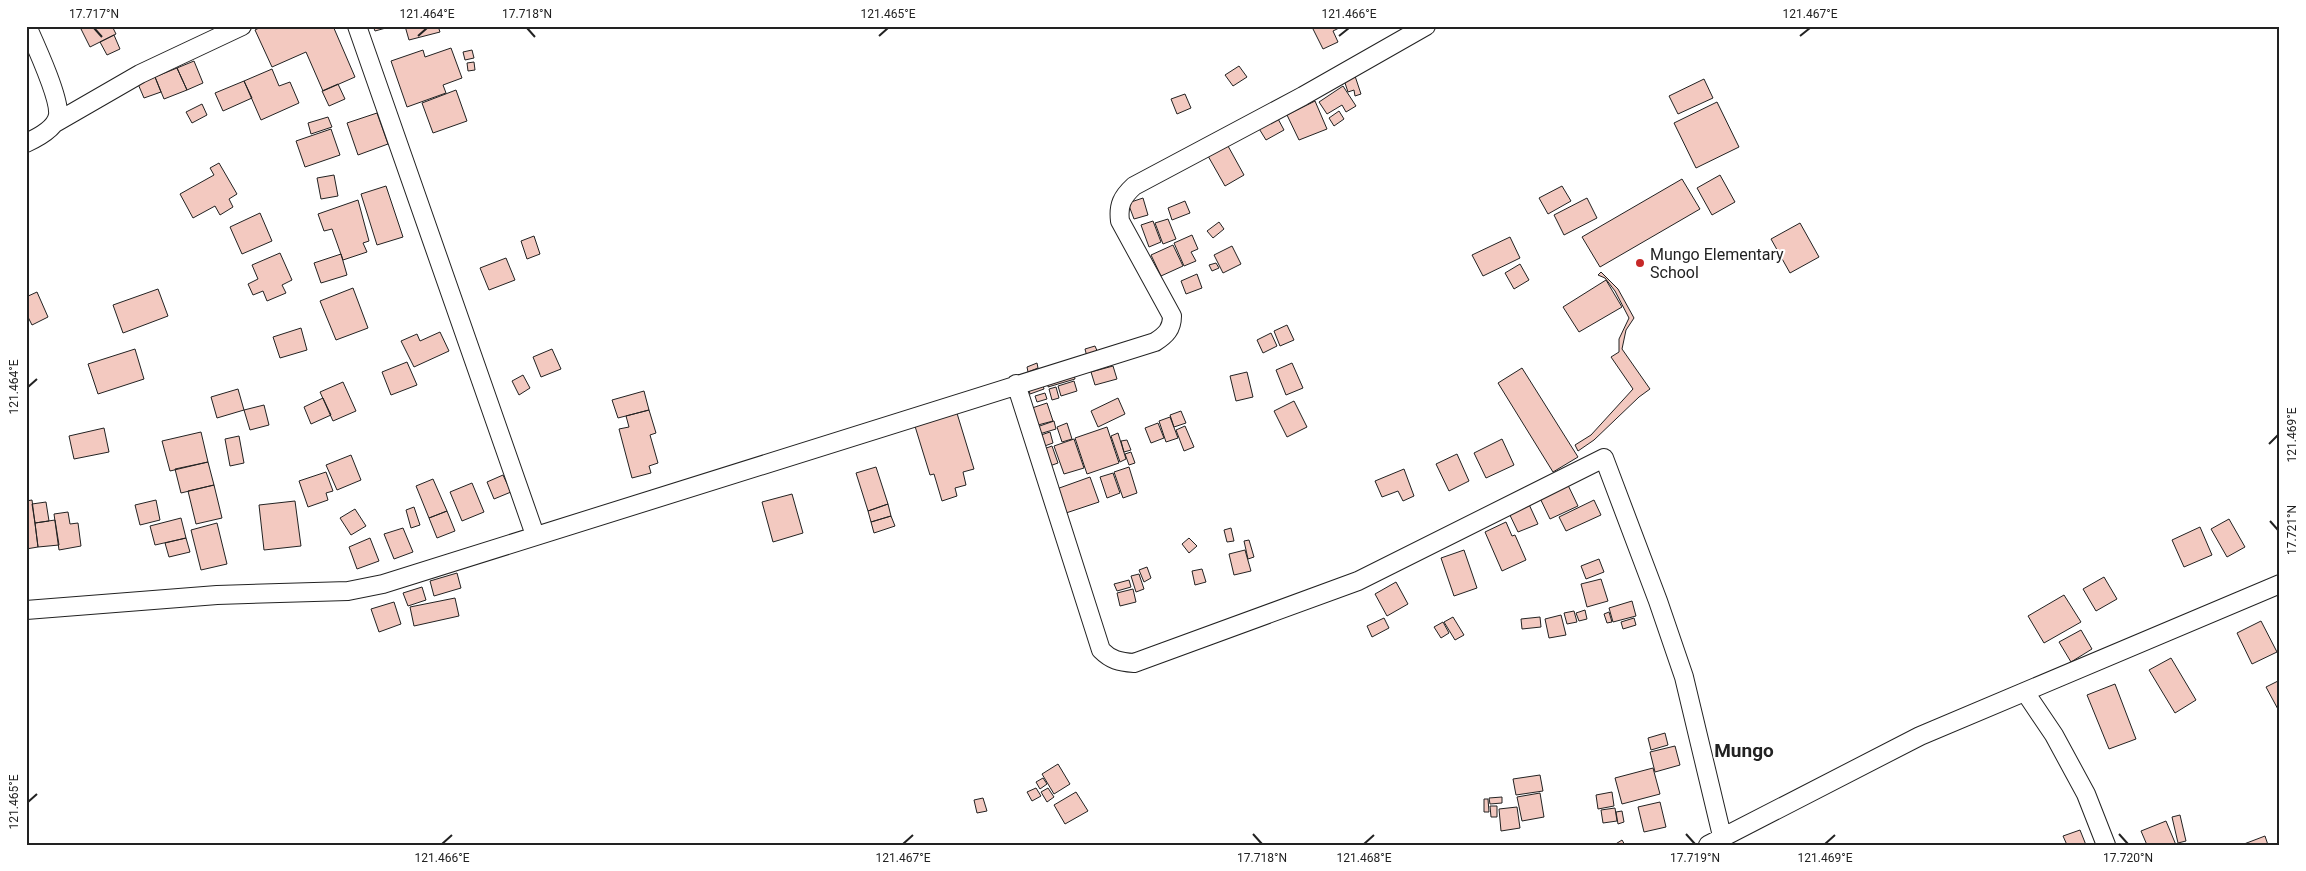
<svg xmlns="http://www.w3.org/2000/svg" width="2306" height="871" font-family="Roboto,sans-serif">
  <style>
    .building { fill: #f3c9c0; stroke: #222 }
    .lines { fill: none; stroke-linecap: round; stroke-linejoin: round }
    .street-casing { stroke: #222; stroke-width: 20 }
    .street { stroke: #fff; stroke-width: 18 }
    .ticks { fill: none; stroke: #222; stroke-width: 2 }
    .poi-dot { fill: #c62828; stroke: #fff; stroke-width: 2 }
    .labels { text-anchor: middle; stroke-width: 4; stroke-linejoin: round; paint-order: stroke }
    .poi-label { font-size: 16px; fill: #222; stroke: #fff; text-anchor: start }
    .quarter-label { font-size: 19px; font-weight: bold; fill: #222; stroke: #fff }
    .neatline { fill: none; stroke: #222; stroke-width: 2 }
    .ticks-label { font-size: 12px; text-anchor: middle; fill: #222 }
  </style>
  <rect width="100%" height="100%" fill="#fff"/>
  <path class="building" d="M86,26h26l4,8 -26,13 -9,-18z
    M263,26h70l22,51 -32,14 -17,-39 -34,15 -17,-37z
    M373,26h20l-18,5z
    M405,26h33l2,6 -31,8z
    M1315,26h28l-10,5 5,11 -15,7 -11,-22z
    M114,35l6,14 -13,6 -7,-13z
    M451,48l11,30 -19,7 3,8 -39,14 -16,-46 32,-11 2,7z
    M472,50l2,8 -9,2 -2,-8z
    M194,61l9,22 -16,7 -10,-22z
    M474,62l1,8 -7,1 -1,-8z
    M1239,66l8,11 -14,9 -8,-11z
    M177,68l10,22 -23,9 -9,-22z
    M272,69l7,17 11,-4 9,21 -38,17 -17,-39z
    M1354,73l7,21 -6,2 -1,-6 -6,2 -5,-15z
    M155,77l6,15 -17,6 -6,-14z
    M1704,79l9,19 -35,16 -9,-18z
    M244,81l8,17 -29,13 -8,-18z
    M338,84l7,15 -16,7 -7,-15z
    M1343,86l13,20 -10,6 -4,-7 -15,9 -8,-12z
    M456,90l11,31 -34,12 -11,-30z
    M1185,94l6,14 -14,6 -6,-15z
    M1315,101l12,28 -28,11 -12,-25z
    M1717,102l22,45 -43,21 -22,-45z
    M202,104l5,11 -15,8 -6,-11z
    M1339,111l5,8 -10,7 -5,-8z
    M377,113l11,31 -30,11 -11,-32z
    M328,117l4,10 -21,7 -3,-11z
    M1277,117l7,13 -18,10 -8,-13z
    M331,129l9,26 -35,12 -9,-26z
    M1228,146l16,29 -19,11 -17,-30z
    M219,163l18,31 -8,5 4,8 -13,8 -5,-9 -22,12 -13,-24 34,-19 -4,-7z
    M334,175l4,21 -17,3 -4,-21z
    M1720,175l15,27 -23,13 -15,-27z
    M1682,179l18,30 -100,58 -18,-30z
    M386,186l17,51 -26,8 -16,-51z
    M1562,186l9,15 -23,13 -9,-16z
    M1143,198l5,17 -14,4 -6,-16z
    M1587,198l10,20 -33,17 -10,-20z
    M358,200l11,41 -6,2 4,9 -24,8 -11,-31 -8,2 -6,-17z
    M1185,201l5,12 -18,7 -4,-12z
    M260,213l12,28 -30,13 -12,-27z
    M1168,219l8,20 -13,5 -8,-21z
    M1153,221l8,21 -12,5 -8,-22z
    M1219,222l5,7 -11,9 -6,-7z
    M1800,223l19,34 -29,16 -19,-34z
    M1192,235l6,14 -7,3 5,9 -12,5 -10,-23z
    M534,236l6,18 -13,5 -6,-18z
    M1510,237l10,21 -37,18 -11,-21z
    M1173,245l10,21 -22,10 -10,-21z
    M1232,246l9,18 -18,9 -9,-18z
    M280,253l12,27 -10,5 4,8 -19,8 -4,-10 -10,4 -5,-11 10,-5 -6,-14z
    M341,254l6,21 -26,8 -7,-20z
    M506,258l9,22 -26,10 -9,-22z
    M1216,263l3,5 -7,3 -3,-6z
    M1520,264l9,16 -15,9 -9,-16z
    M1601,272l17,17 16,29 -8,12 -4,19 28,40 -11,8 -45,43 -16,11 -3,-6 16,-10 42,-46 -22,-32 8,-5v-13l10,-21 -14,-27 -10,-13 -7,-3z
    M1197,274l5,14 -16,6 -5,-13z
    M1606,280l16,27 -43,25 -16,-25z
    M353,288l15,40 -32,12 -16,-39z
    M158,289l10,27 -45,17 -10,-28z
    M37,292l11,25 -16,8 -6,-12v-16z
    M1287,325l7,15 -14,6 -6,-15z
    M301,328l6,22 -27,8 -7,-21z
    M440,332l9,19 -35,16 -13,-26 16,-7 3,7z
    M1271,333l6,13 -14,7 -6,-13z
    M1095,346l3,7 -11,4 -2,-8z
    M135,349l9,30 -46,15 -10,-30z
    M552,349l9,20 -20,8 -8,-20z
    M407,362l10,23 -26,10 -9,-23z
    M1037,363l1,5 -10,4 -1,-5z
    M1292,363l11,25 -17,7 -10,-25z
    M1113,366l4,13 -22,6 -4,-13z
    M1522,368l56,89 -25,15 -55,-89z
    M1073,370l2,9 -27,8v-8z
    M1247,372l6,25 -17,4 -6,-25z
    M523,375l7,13 -11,7 -7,-14z
    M1041,378l3,11 -14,5 -3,-11z
    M1074,381l3,10 -16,5 -3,-10z
    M343,382l13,29 -23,10 -13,-29z
    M1056,387l3,11 -7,2 -3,-11z
    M238,389l6,21 -27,8 -6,-21z
    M644,391l5,19 -31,8 -6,-18z
    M1045,393l2,6 -10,3 -2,-6z
    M323,398l8,17 -20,9 -7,-17z
    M1118,398l7,16 -27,13 -7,-16z
    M1294,401l13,26 -20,10 -13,-26z
    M1047,403l6,18 -15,4 -6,-17z
    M264,405l5,20 -19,5 -6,-20z
    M649,410l7,23 -6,2 8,28 -9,3 2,7 -19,5 -13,-49 10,-2 -3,-11z
    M956,410l18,59 -11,3 3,13 -11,3 2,8 -15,5 -8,-27 -4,1 -16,-52z
    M1181,411l5,12 -12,4 -4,-12z
    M1170,417l8,21 -12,4 -7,-21z
    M1054,421l2,8 -20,6 -2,-7z
    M1067,423l5,16 -10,3 -5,-15z
    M1158,423l6,15 -13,5 -6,-15z
    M1185,426l9,21 -10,4 -8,-21z
    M1107,427l12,36 -32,11 -12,-36z
    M104,428l5,24 -35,7 -5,-23z
    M201,432l7,30 -38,9 -8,-30z
    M1050,432l3,11 -14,5 -4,-11z
    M1118,433l8,26 -6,3 -9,-26z
    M239,436l5,27 -14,3 -5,-27z
    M1074,439l10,29 -20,6 -10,-28z
    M1502,439l12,26 -28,13 -12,-25z
    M1127,440l4,10 -7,2 -3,-11z
    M1052,446l6,17 -14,5 -6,-17z
    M1131,452l4,11 -6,2 -4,-11z
    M1457,454l12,27 -20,10 -13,-27z
    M351,455l10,25 -24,10 -11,-25z
    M208,462l6,23 -33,8 -6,-24z
    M876,467l12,37 -20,7 -12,-38z
    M1129,467l8,26 -14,5 -9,-26z
    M1404,469l10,27 -11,5 -5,-10 -16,6 -7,-16z
    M326,472l7,19 -7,2 2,7 -20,7 -9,-26z
    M1113,473l7,20 -13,5 -7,-21z
    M503,475l8,17 -17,7 -7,-17z
    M1090,477l9,25 -39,13 -9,-24z
    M433,479l14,32 -18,7 -13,-32z
    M1566,481l12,25 -28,13 -12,-25z
    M472,483l12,29 -22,9 -12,-29z
    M214,485l8,33 -26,6 -8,-33z
    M792,494l11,39 -30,9 -11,-40z
    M32,500l6,47 -12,2v-48z
    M156,500l4,20 -20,5 -5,-20z
    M1527,500l11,24 -20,8 -11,-23z
    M1594,500l7,15 -35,16 -7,-14z
    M295,501l6,45 -37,4 -5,-45z
    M46,502l3,19 -14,2 -3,-19z
    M888,504l3,12 -20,6 -3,-11z
    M414,507l6,18 -9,3 -5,-18z
    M355,509l11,17 -15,9 -11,-17z
    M447,511l8,20 -18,7 -8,-20z
    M68,512l2,12 8,-1 3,23 -22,4 -5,-36z
    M891,516l4,10 -21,7 -3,-11z
    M181,518l5,20 -31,7 -5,-19z
    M2229,519l16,28 -18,10 -16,-28z
    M55,520l4,25 -21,2 -3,-24z
    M1506,522l6,14 3,-1 11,25 -24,11 -17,-39z
    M217,523l10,41 -26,6 -10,-40z
    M2200,527l12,28 -28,12 -12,-27z
    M403,528l10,24 -19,7 -10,-25z
    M1231,528l3,13 -7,1 -3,-12z
    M186,538l4,14 -21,5 -4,-14z
    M370,538l9,23 -22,8 -8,-22z
    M1189,538l8,8 -8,7 -7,-9z
    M1249,540l5,17 -6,2 -4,-18z
    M1245,550l6,21 -17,4 -5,-21z
    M1464,550l13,38 -23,8 -13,-38z
    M1599,559l5,13 -18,7 -5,-13z
    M1147,567l4,11 -7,4 -5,-12z
    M1202,569l4,13 -11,3 -3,-14z
    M457,573l4,15 -27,8 -4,-15z
    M1139,574l5,15 -8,3 -5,-16z
    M2104,577l13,22 -21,12 -13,-22z
    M1601,579l7,22 -21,6 -6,-23z
    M1129,580l2,7 -14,4 -3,-7z
    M1396,582l12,22 -21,12 -12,-22z
    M422,587l4,13 -18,6 -5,-13z
    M1133,589l3,13 -16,4 -3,-13z
    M2064,595l17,27 -37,21 -16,-27z
    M455,598l4,18 -45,10 -4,-19z
    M1632,601l4,15 -23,6 -4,-14z
    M394,602l7,22 -22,8 -8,-23z
    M1585,610l2,9 -8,2 -3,-8z
    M1574,611l3,11 -10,2 -3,-11z
    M1609,612l3,10 -5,1 -3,-9z
    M1561,615l5,20 -17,3 -4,-19z
    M1453,617l11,18 -9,5 -11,-18z
    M1540,617l1,10 -19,2 -1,-10z
    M1384,618l5,10 -17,9 -5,-11z
    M1634,618l2,7 -13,4 -2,-7z
    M2261,621l16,31 -25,12 -15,-31z
    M1443,622l6,11 -8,5 -7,-11z
    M2081,630l11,19 -21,13 -12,-20z
    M2171,658l25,42 -21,13 -26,-43z
    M2280,680v33l-14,-26z
    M2115,684l21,55 -27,10 -22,-54z
    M1665,733l3,12 -17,5 -3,-12z
    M1675,746l5,19 -25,7 -5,-20z
    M1058,764l12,20 -16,10 -12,-20z
    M1653,768l7,26 -38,10 -7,-26z
    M1540,775l3,16 -27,4 -3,-16z
    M1043,778l4,6 -7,5 -4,-7z
    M1036,788l5,8 -9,5 -5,-9z
    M1048,788l6,9 -7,5 -6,-10z
    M1076,792l12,19 -23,13 -11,-19z
    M1612,792l2,14 -16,3 -2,-14z
    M1540,793l4,24 -22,4 -5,-24z
    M1502,797v6l-12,1 -1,-6z
    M983,798l4,13 -10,2 -3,-13z
    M1484,799h4l1,13h-5z
    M1660,802l6,25 -22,5 -6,-25z
    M1490,806h7v11h-6z
    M1517,807l3,21 -19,3 -2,-22z
    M1615,808l2,13 -14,2 -2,-13z
    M1622,811l2,11 -6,2 -2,-12z
    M2180,815l6,26 -8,2 -6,-26z
    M2166,821l10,24h-29l-6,-14z
    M2080,830l6,15h-19l-4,-9z
    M2265,836l3,9h-24v-1z
    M1622,840l3,5h-11z"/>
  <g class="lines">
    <g class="street-casing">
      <path id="street" d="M357,26l178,509
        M55,123l85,-49 102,-48
        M26,143c11,-5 30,-15 32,-28 2,-17 -23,-71 -31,-89
        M1016,384l85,266c10,10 18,12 33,13l224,-82 246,-123 54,143 26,76 38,159v9
        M26,610l191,-15 131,-4 35,-7 772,-242c11,-7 17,-13 17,-26l-52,-95c-2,-16 2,-24 14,-35l169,-90 123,-70
        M2025,692l29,43 32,59 20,51
        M1708,845l212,-109 360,-152"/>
    </g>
    <use href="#street" class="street"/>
  </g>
  <path class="ticks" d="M94,28l8,9M527,28l8,9M418,36l9,-8M879,36l9,-8M1339,36l10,-8M1800,36l10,-8M28,387l9,-8M2269,444l9,-9M2270,521l8,9M28,802l9,-8M1253,834l9,10M1686,834l9,10M2119,834l9,10M442,844l10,-9M903,844l10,-9M1364,844l10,-9M1825,844l10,-9"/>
  <circle class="poi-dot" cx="1640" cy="263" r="5"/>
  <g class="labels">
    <g class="poi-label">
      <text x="1650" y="260">Mungo Elementary<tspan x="1650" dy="18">School</tspan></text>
    </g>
    <g class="quarter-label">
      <text x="1744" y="757">Mungo</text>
    </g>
  </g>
  <rect width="2306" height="871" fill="none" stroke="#ffffff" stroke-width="55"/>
  <rect x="28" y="28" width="2250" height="816" class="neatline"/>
  <g class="ticks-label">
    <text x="94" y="18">17.717°N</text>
    <text x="427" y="18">121.464°E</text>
    <text x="527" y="18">17.718°N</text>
    <text x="888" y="18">121.465°E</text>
    <text x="1349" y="18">121.466°E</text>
    <text x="1810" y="18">121.467°E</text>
    <text transform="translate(14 387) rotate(-90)" y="4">121.464°E</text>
    <text transform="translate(2292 435) rotate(-90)" y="4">121.469°E</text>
    <text transform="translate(2292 530) rotate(-90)" y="4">17.721°N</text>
    <text transform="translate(14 802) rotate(-90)" y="4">121.465°E</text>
    <text x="442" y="862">121.466°E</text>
    <text x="903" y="862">121.467°E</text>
    <text x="1262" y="862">17.718°N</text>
    <text x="1364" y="862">121.468°E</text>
    <text x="1695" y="862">17.719°N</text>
    <text x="1825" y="862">121.469°E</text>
    <text x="2128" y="862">17.720°N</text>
  </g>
</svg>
